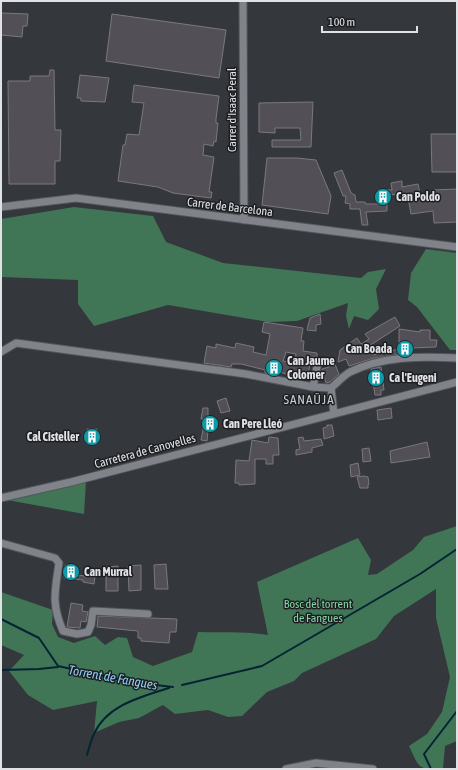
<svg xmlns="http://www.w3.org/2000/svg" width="458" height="770" font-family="'Asap Condensed',sans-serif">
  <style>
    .forest { fill: #407556 }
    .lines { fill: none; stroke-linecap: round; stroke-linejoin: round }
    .stream { stroke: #052433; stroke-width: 2 }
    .building { fill: #525056; stroke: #7a787f; fill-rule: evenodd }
    .minor-casing { stroke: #53555a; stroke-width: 9 }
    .minor { stroke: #80848a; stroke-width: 7 }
    .labels { text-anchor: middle; stroke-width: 3; stroke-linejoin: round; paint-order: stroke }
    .street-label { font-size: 12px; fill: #e1e2e6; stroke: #1d1e21 }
    .poi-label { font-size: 12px; font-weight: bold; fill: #e1e2e6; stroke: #1d1e21; text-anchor: start }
    .park-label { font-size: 12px; fill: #84d5a5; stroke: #1d1e21 }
    .neighbourhood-label { font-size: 13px; letter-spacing: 1px; fill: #c9ccd3; stroke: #1d1e21 }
    .water-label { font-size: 13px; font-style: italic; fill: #8dcef4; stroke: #1d1e21 }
  </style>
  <rect width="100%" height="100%" fill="#34373c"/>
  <path class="forest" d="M74,207l79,9 13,26 57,21 138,15 7,-6 18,-3 -10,20 3,20 -11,11 -14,-4 -5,13 -3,-13 2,-13 -51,18 -29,1 -100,-17 -74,21 -16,-22v-24l-77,-3v-58z
    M426,249l31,4v97h-7l-33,-43 -9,-7 3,-27z
    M86,481l-2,33 -77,-14z
    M457,526v215l-12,5 -2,23c-26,0 -23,0 -34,-23l18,-12 15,-22 8,-35 -14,-59v-29l-42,27 -18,23 -74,34 -8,8 -27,11 -25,24 -14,1 -20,-7 -33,4 -12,-9 -24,13 -20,4 -25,11 3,-32 -44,9 -25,-15 -19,-24 15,-16 -23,-10v-53l52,18 -1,14 6,13 16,6 21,-7 10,9 13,-8 9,1 6,19 20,9 39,-14 6,-20c23,1 47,-1 70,3l-11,-53 101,-44 13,22 -3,15 9,-1 36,-24 11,-13z"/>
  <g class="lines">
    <path class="stream" d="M457,573v33
      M1,619l38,19 19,28 72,16 43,5
      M1,670l38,-1 19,-2
      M182,685l80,-19 158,-92 37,-25
      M87,755c2,-7 4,-15 7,-21 13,-29 47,-37 75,-46
      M431,769l-7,-15 33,-43"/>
  </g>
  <path class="building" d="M1,13l27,1 -1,12h-4l-1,11 -21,-2z
    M112,14l114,16 -7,48 -113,-17z
    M50,70h4l1,60h6l-1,31h-5v23h-46l-1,-103h22v-5h19z
    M80,75l29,3 -4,24 -24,-1v-3h-4z
    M134,85l85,11 -3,23v4h2l-2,19 -2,-1 -1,5 -9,-2 -1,11 11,2 -5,35h3l-1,6 -38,-5 -15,-6 -40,-6 5,-36h2l2,-11 12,1 5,-32 -12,-1z
    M313,102l-2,45h-39v-7h29l-1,-12h-25v5l-16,-1v-29z
    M431,134h26v38h-25z
    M267,158h30l19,2 15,36 -3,18 -66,-9z
    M342,170l9,23 4,2 1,7h9l1,2h12v-14h14l-1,-7 11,-2v6l16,-3 3,15 12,-1v-8l24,-1v33l-23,1 -1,-12 -22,3 -3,-16 -5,1 -1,-5 -15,1v16l-21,1 2,13h-6l-2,-16h-10v-5l-5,-1 1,-7h-3l-9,-23z
    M320,314l1,10 -5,1v6l-9,-1 3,-12z
    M395,317l5,9 -34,22 7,7 26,-6v-20l21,3v-2h10v10h7l-1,7 -25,1v5l-37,5 -25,8 -3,-7 -8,3 2,-12 17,-12 4,6 8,-5 -4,-5z
    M264,322l39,6 -2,13h3l-1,10 14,2v4h-6l-3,19 -15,-3 -1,3 -12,-4 -1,3 -14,-2v-3l-24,-6h-9l-1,3 -27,-4 3,-17 9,2v-4l19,4 1,-5 18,4 -1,5 13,3 4,-21 -8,-2zM286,352l10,2 -2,9 -11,-2z
    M332,357l7,17 -9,8 -4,1 -4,-14 7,-2 -3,-7z
    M381,367l3,23h-3v5h-6l-4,-26z
    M226,398l4,13 -9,2 -4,-12z
    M203,408h5v9l8,1 -1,12h-7l-1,11 -6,-1 4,-21h-4z
    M391,408l1,10 -14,2 -1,-10z
    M327,425h5l2,11 -10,3 -1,-11 4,-1z
    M87,429h10v15h-10z
    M269,437l9,1 1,17h-6v9h-7v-5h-11v25l-16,1v-2h-4l1,-23 13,1 3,-21 16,3z
    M303,437l1,4 17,-2 2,6 -11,3v4l-16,3v-5l4,-1 -2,-11z
    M427,442l3,15 -39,6 -1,-12z
    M369,448l2,13 -8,1 -1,-13z
    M358,463l2,12 -9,2 -1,-12z
    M364,476l4,1 1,7 -1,1v3h-8l-3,-11z
    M166,564l2,25h-13l-1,-24z
    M65,565l13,2 -1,8 18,2 -1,7 -11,-2v-2l-19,-2z
    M141,565v25l-12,1 -1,-25z
    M118,566v25h-12v-24z
    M71,603l12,2 -1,6 6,1 -2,10 -5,-1 -1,7 -13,-1z
    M98,616l79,3 -1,13h-6l-1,11 -28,-2v-3h-3v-7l-41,-4z"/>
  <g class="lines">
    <g class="minor-casing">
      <path id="minor" d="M243,1l1,219
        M1,207l75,-9 381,49
        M1,352l15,-9 230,31 67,13 18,1 3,26
        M313,387l5,-25
        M331,388c6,-5 12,-12 19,-16 32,-16 72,-16 107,-14
        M1,498l70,-16 386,-100
        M1,543l54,15 4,5c-4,28 -8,41 4,68l14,3 11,-2 3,-7 2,-14 55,3
        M286,769l30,-6 57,6"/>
    </g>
    <use href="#minor" class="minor"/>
  </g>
  <defs>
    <g id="building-disc" transform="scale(0.9)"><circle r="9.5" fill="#0f9aa8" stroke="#1d1e21"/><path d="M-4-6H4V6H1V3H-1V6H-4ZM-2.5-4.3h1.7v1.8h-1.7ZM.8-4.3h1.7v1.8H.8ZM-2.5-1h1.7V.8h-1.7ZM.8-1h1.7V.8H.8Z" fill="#fff"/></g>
  </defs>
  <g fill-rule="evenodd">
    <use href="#building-disc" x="383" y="197"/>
    <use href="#building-disc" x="405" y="349"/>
    <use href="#building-disc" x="274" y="368"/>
    <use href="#building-disc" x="376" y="378"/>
    <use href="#building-disc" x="210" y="424"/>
    <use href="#building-disc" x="92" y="437"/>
    <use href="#building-disc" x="71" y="572"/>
  </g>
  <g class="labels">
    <g class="street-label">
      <text transform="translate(232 110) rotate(-90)" y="4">Carrer d'Isaac Peral</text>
      <text transform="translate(230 207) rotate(7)" y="4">Carrer de Barcelona</text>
      <text transform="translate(145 451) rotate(-15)" y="4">Carretera de Canovelles</text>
    </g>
    <g class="poi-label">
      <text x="396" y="201">Can Poldo</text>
      <text x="392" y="353" text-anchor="end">Can Boada</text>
      <text x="287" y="365">Can Jaume<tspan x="287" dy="14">Colomer</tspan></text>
      <text x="389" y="382">Ca l'Eugeni</text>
      <text x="223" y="428">Can Pere Lleó</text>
      <text x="79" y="441" text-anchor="end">Cal Cisteller</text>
      <text x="84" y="576">Can Murral</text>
    </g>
    <g class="park-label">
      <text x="318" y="608">Bosc del torrent<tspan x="318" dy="14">de Fangues</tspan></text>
    </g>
    <g class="neighbourhood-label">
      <text x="309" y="404">SANAÜJA</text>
    </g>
    <g class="water-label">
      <text transform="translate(113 677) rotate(10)" y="5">Torrent de Fangues</text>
    </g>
  </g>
  <rect width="458" height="770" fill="none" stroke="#e1e2e6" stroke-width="4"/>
  <path d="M322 26v6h95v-6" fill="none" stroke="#e1e2e6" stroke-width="2"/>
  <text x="328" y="26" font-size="12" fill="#e1e2e6" stroke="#1d1e21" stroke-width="3" paint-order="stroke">100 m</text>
</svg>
